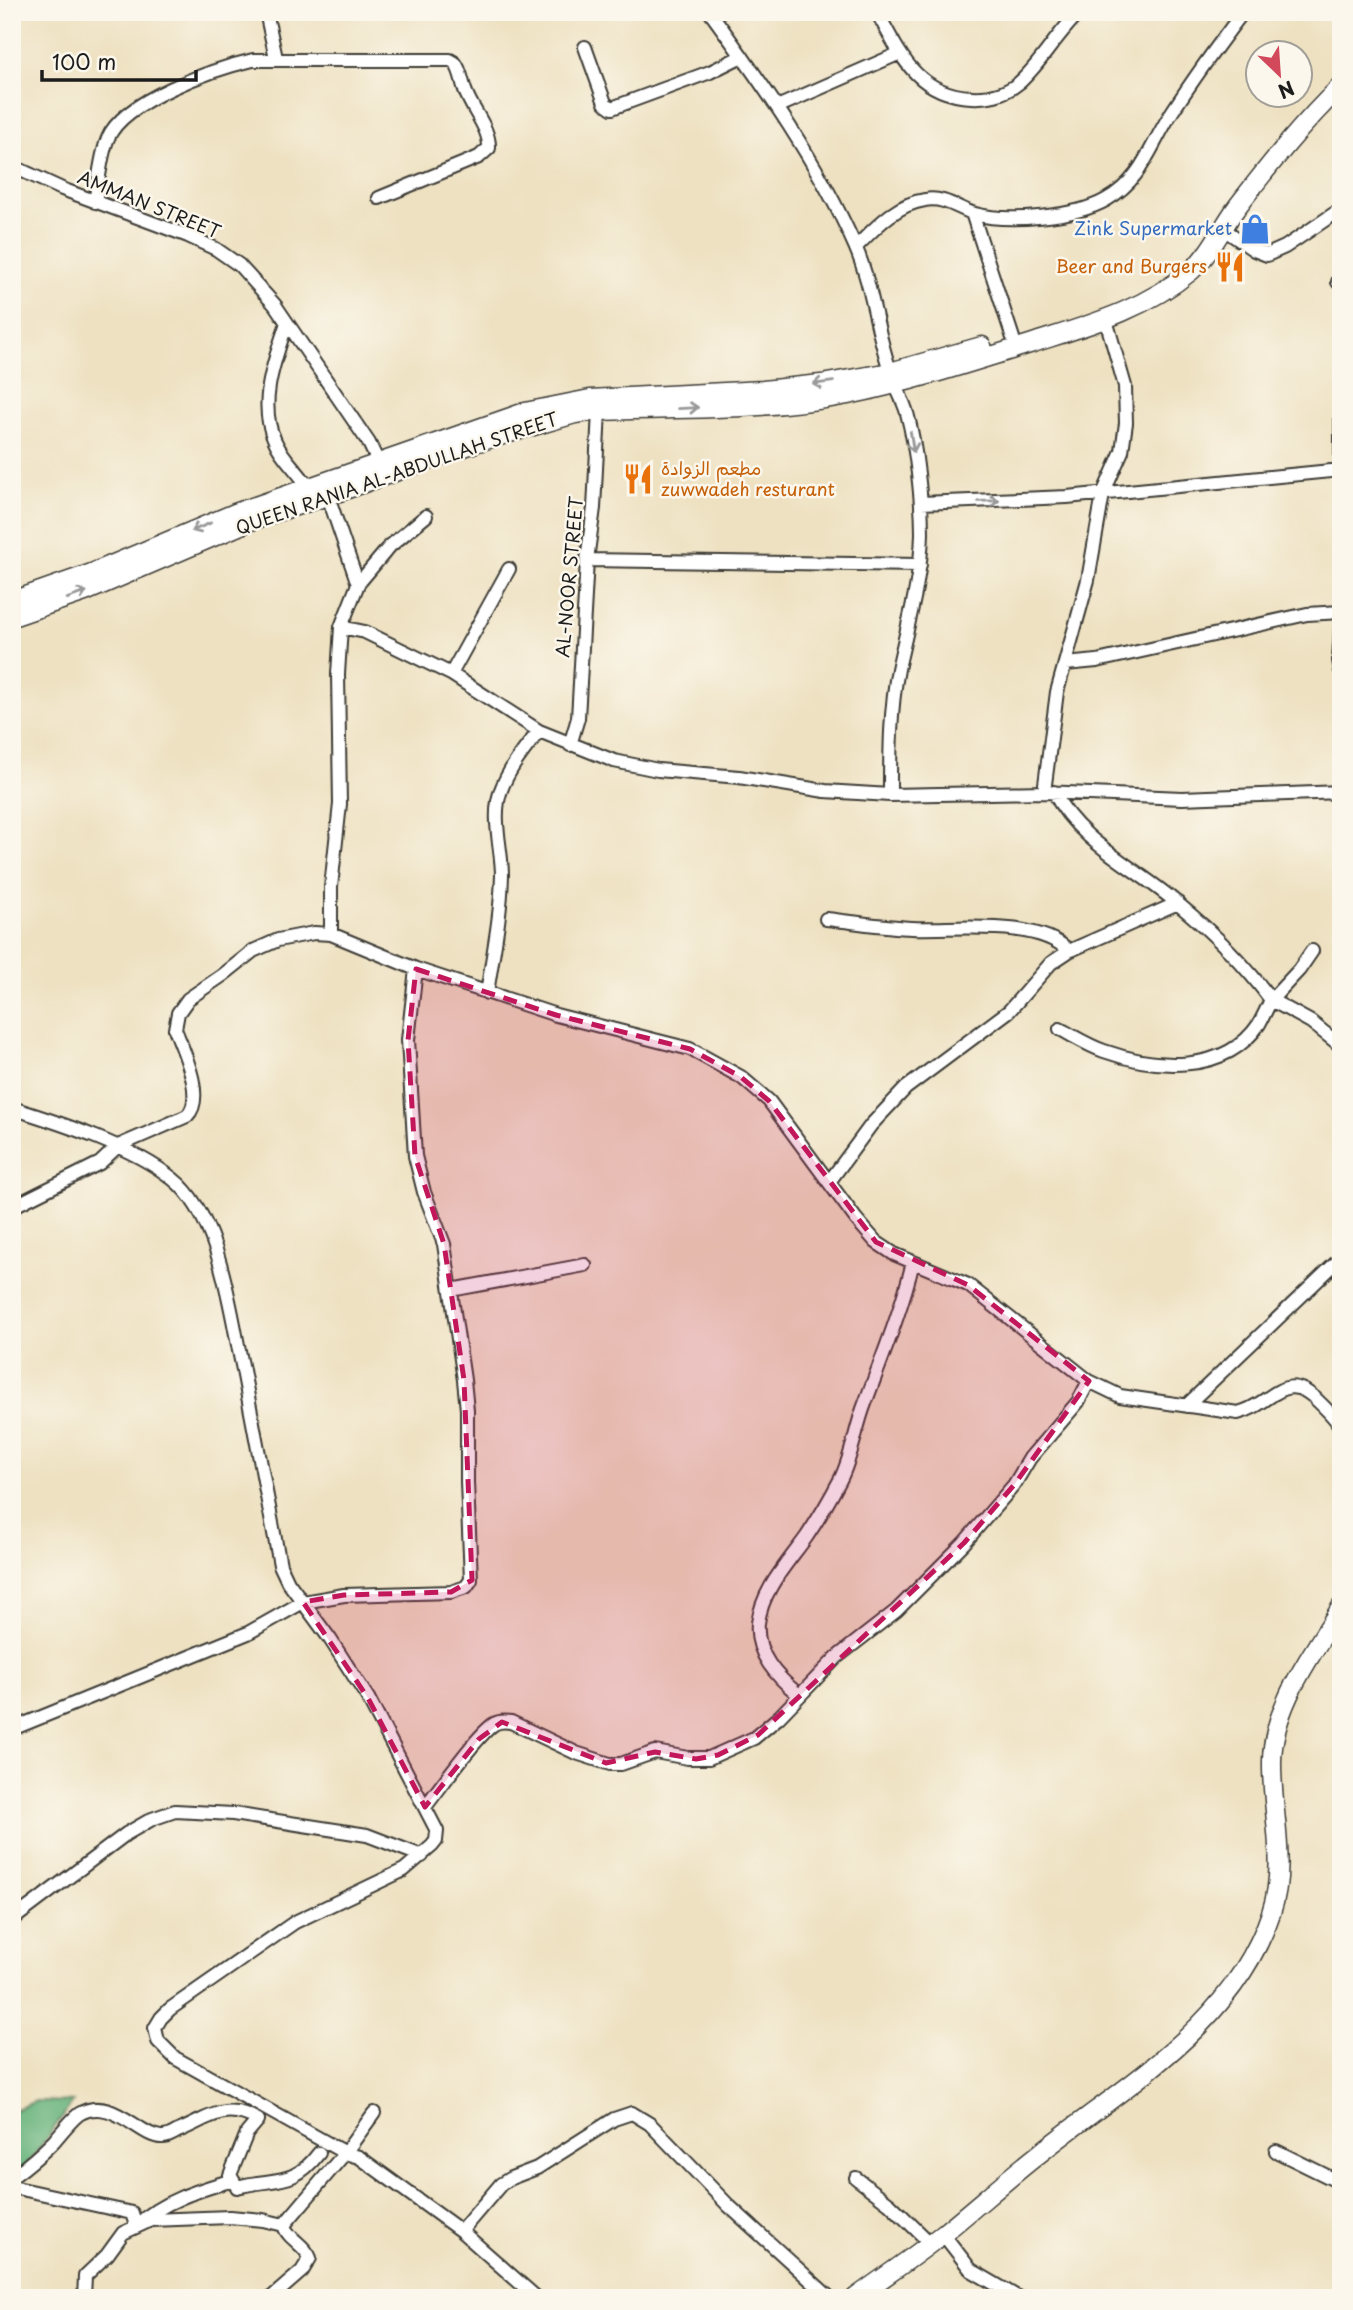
<svg xmlns="http://www.w3.org/2000/svg" width="1353" height="2310" font-family="'Playpen Sans','Playpen Sans Arabic',sans-serif">
  <style>
    .forest { fill: #66b27a; stroke: #41674b; stroke-width: 2 }
    .lines { fill: none; stroke-linecap: round; stroke-linejoin: round }
    .street-casing { stroke: #3c3a35; stroke-width: 16 }
    .secondary-casing { stroke: #3c3a35; stroke-width: 21 }
    .street { stroke: #fff; stroke-width: 12 }
    .secondary { stroke: #fff; stroke-width: 18 }
    .oneway { stroke: #999 }
    .marked { fill: #c2185b; fill-opacity: 0.2; stroke: #c2185b; stroke-width: 5; stroke-dasharray: 14 9; stroke-linejoin: round }
    .labels { text-anchor: middle; stroke-width: 5; stroke-linejoin: round; paint-order: stroke }
    .street-label { font-size: 18px; fill: #1c1c1c; stroke: #fbf7ec }
    .shop-label { font-size: 18px; fill: #366cbe; stroke: #fbf7ec; text-anchor: end }
    .food-label { font-size: 18px; fill: #c56008; stroke: #fbf7ec; text-anchor: end }
  </style>
  <rect width="100%" height="100%" fill="#fbf7ec"/>
  <filter id="ink" filterUnits="userSpaceOnUse"><feTurbulence type="fractalNoise" baseFrequency=".0143" numOctaves="2"/><feDisplacementMap in="SourceGraphic" scale="14" xChannelSelector="R" yChannelSelector="G"/><feConvolveMatrix kernelMatrix="1 2 1 2 8 2 1 2 1" color-interpolation-filters="sRGB"/></filter>
  <filter id="wash" filterUnits="userSpaceOnUse"><feTurbulence type="fractalNoise" baseFrequency=".00686" numOctaves="4" result="noise"/><feDisplacementMap in="SourceGraphic" scale="28" xChannelSelector="R" yChannelSelector="G"/><feGaussianBlur stdDeviation="1.57" result="paint"/><feColorMatrix in="noise" values="0 0 0 0 0 0 0 0 0 0 0 0 0 0 0 0 0 1.4 0 .05"/><feComposite in="paint" operator="in"/></filter>
  <g filter="url(#wash)">
    <rect width="100%" height="100%" fill="#eee1c1"/>
    <path class="forest" d="M36,2101l37,1 -53,72 -8,4v-67z"/>
  </g>
  <g filter="url(#ink)">
    <g class="lines">
      <g class="street-casing">
        <path id="street" d="M266,12l10,46
          M710,12c54,74 108,150 145,234 18,41 21,86 36,127 4,14 12,26 16,40 9,33 15,86 15,120 -1,47 -14,90 -24,136 -8,41 -8,84 -8,126
          M877,12c23,42 39,82 94,85 18,1 35,-3 49,-15 23,-21 37,-49 60,-70
          M585,47l20,56 7,5 98,-36 32,-16
          M777,107l121,-53
          M12,166l50,23 126,47 28,13 23,16 36,40 94,138 10,21
          M95,202c4,-21 5,-45 13,-64 16,-38 106,-69 145,-78h197c2,1 4,2 5,3 6,7 7,19 10,27 6,19 25,38 24,58l-10,9 -100,41
          M972,213l41,125
          M1222,228l32,22 13,5 18,-8 56,-38
          M856,247c19,-19 40,-43 69,-47 18,-4 34,9 50,14 32,9 101,3 131,-14 37,-21 44,-54 66,-88 22,-34 46,-67 71,-100
          M1338,282l3,-8
          M287,323c-12,36 -30,81 -12,118 6,15 20,27 29,40
          M1341,399v74
          M328,496l30,88 -17,43 -3,47 2,130 -9,83v47
          M921,503l146,-6 274,-27
          M587,560l333,5
          M358,584l32,-38 36,-30
          M341,627l24,5 86,42 88,57 75,30 44,9 81,7 86,14 65,4 154,-3 138,6 159,-6
          M1341,627l-2,33 2,11
          M1065,664l32,-3 210,-47 34,-2
          M451,674l58,-105
          M570,745l8,-27 9,-158 7,-52 5,-97
          M1044,792l13,-100 31,-112 15,-86 19,-43 4,-28 -1,-37 -19,-66
          M1054,792c24,50 83,76 123,111 34,28 68,61 94,97 -4,8 -8,17 -12,24 -34,51 -104,45 -155,27 -15,-5 -29,-14 -44,-22
          M826,919c29,3 58,8 86,9 43,2 125,-10 157,23l109,-48
          M1312,951l-13,19 -28,30 40,22 30,24
          M487,993c6,-39 14,-78 15,-118 0,-27 -11,-58 -1,-85 8,-22 24,-41 38,-59
          M12,1108c48,15 122,39 161,71 47,37 57,131 69,186 13,67 25,133 38,200l8,17 42,57 38,59 69,133 -1,10 -4,5 -28,24 -109,52 -125,87 -9,9 -6,10 3,13 17,17 170,95 -61,72c3,14 21,19 26,33l-8,13 -31,27
          M829,1182l42,-57 35,-37 103,-77 42,-48 18,-12
          M12,1207l88,-44 18,-17 69,-30c19,-18 -4,-66 -12,-87l3,-16 10,-14 35,-24 30,-24 25,-11 36,-7 17,1 85,35 140,46 134,34 51,28 28,24 87,118 20,23 18,12 74,31 121,96 31,15 118,17c35,-8 46,-47 82,-10 8,8 16,15 21,25
          M451,1290l134,-25
          M1186,1406l155,-148
          M799,1695c-22,-18 -44,-41 -41,-72 4,-34 30,-60 49,-87 12,-18 23,-37 33,-56 11,-21 15,-48 23,-71 18,-49 38,-97 50,-147
          M12,1729l236,-96 55,-31 41,-7 107,-3 15,-5 5,-7 -4,-98v-72l-3,-30 -20,-136 -20,-52 -9,-36 -7,-116 8,-71
          M425,1807c15,-19 52,-72 69,-83 5,-3 11,-3 17,-2l65,31 34,11h11l34,-12 33,6h21l45,-20 25,-21 58,-60 59,-46 68,-68 50,-58 16,-27 48,-56 11,-21
          M12,1920l114,-86 26,-15 23,-8 58,3 134,21 55,21
          M374,2113l-29,40 14,4 102,74 76,67
          M1276,2151l65,32
          M12,2177c15,-11 29,-23 41,-35 8,-9 17,-21 26,-28 33,-20 62,25 84,23 5,0 11,-4 15,-6 32,-13 46,-30 80,-11l-11,13 -17,42 7,12c37,-10 56,1 82,-34
          M856,2178l34,26 40,39
          M12,2187l120,26 4,13c26,-25 63,-36 97,-46
          M461,2231l40,-47 10,-6 26,-10 77,-49 18,-6 18,11 78,81 102,93
          M943,2234l28,36 48,28
          M84,2298l1,-22 22,-21 16,-22 28,-13 79,-3 33,3 21,5"/>
      </g>
      <g class="secondary-casing">
        <path id="secondary" d="M12,601l80,-28 143,-60 290,-101 65,-13 173,-9 58,-6 69,-12 92,-26
          M12,617l73,-25 163,-70 32,-11 48,-15 147,-53 100,-29 24,-3c83,-3 169,0 249,-16 63,-13 124,-33 185,-52 56,-18 111,-33 158,-72 20,-18 30,-42 46,-64 33,-43 65,-83 104,-121
          M855,2298c30,-22 62,-43 90,-66 32,-26 62,-53 94,-78 87,-70 194,-128 232,-241 17,-50 0,-101 1,-152 1,-57 41,-107 69,-154"/>
      </g>
      <use href="#street" class="street"/>
      <use href="#secondary" class="secondary"/>
    </g>
    <defs><path id="oneway-shaft" d="M-6 0H5M1.5-3L5.5 0L1.5 3" fill="none" stroke-width="1.6" stroke-linecap="round" stroke-linejoin="round" transform="scale(1.75)"/></defs>
    <g class="oneway">
      <use href="#oneway-shaft" transform="translate(823 383) rotate(172)"/>
      <use href="#oneway-shaft" transform="translate(688 408) rotate(-3)"/>
      <use href="#oneway-shaft" transform="translate(912 442) rotate(81)"/>
      <use href="#oneway-shaft" transform="translate(989 501) rotate(-2)"/>
      <use href="#oneway-shaft" transform="translate(201 527) rotate(157)"/>
      <use href="#oneway-shaft" transform="translate(77 595) rotate(-20)"/>
    </g>
  </g>
  <path class="marked" d="M416,969l140,46 134,34 51,28 28,24 107,141 92,43 121,96 -75,104 -50,58 -206,192 -40,20 -22,4 -41,-7 -49,11 -104,-41 -23,17 -54,68 -57,-109 -65,-96 41,-7 107,-3 21,-12 -8,-200 -20,-136 -29,-88 -7,-116z"/>
  <defs>
    <g id="shop-bare" transform="scale(2.415)"><path d="M-5-2.5h2.3a2.7 3.5 0 0 1 5.4 0H5L5.5 6h-11ZM-1.5-2.5h3a1.5 2.3 0 0 0-3 0Z" fill="#3f7fe0" stroke="#fbf7ec" stroke-width="2.5" paint-order="stroke"/></g>
    <g id="restaurant-bare" transform="scale(2.415)"><path d="M-5-6h1v4h1v-4h1v4h1v-4h1v5L-1.5 .5V6h-2V.5L-5-1ZM5-6V6H3V1.5H1.5Q1.5-4 5-6Z" fill="#e8710a" stroke="#fbf7ec" stroke-width="2.5" paint-order="stroke"/></g>
  </defs>
  <g fill-rule="evenodd">
    <use href="#shop-bare" x="1255" y="229"/>
    <use href="#restaurant-bare" x="1230" y="267"/>
    <use href="#restaurant-bare" x="638" y="479"/>
  </g>
  <g class="labels">
    <g class="street-label">
      <text transform="translate(149 205) rotate(22)" y="6">AMMAN STREET</text>
      <text transform="translate(397 474) rotate(-19)" y="6">QUEEN RANIA AL-ABDULLAH STREET</text>
      <text transform="translate(570 577) rotate(-85)" y="6">AL-NOOR STREET</text>
    </g>
    <g class="shop-label">
      <text x="1232" y="235">Zink Supermarket</text>
    </g>
    <g class="food-label">
      <text x="1207" y="273">Beer and Burgers</text>
      <text x="661" y="475" text-anchor="start">مطعم الزوادة<tspan x="661" dy="21">zuwwadeh resturant</tspan></text>
    </g>
  </g>
  <rect width="1353" height="2310" fill="none" stroke="#fbf7ec" stroke-width="42"/>
  <g transform="translate(1279 74) rotate(155)"><circle r="33" fill="#fbf7ec" stroke="#a29f99" stroke-width="2"/>
  <path d="M0-5L12 26L0 18L-12 26Z" fill="#d1495b"/>
  <text y="-10" font-size="19" font-weight="bold" text-anchor="middle" fill="#1c1c1c">N</text>
  </g>
  <path d="M42 70v10h154v-10" fill="none" stroke="#1c1c1c" stroke-width="3.5"/>
  <text x="52" y="70" font-size="21" fill="#1c1c1c" stroke="#fbf7ec" stroke-width="5" paint-order="stroke">100 m</text>
</svg>
